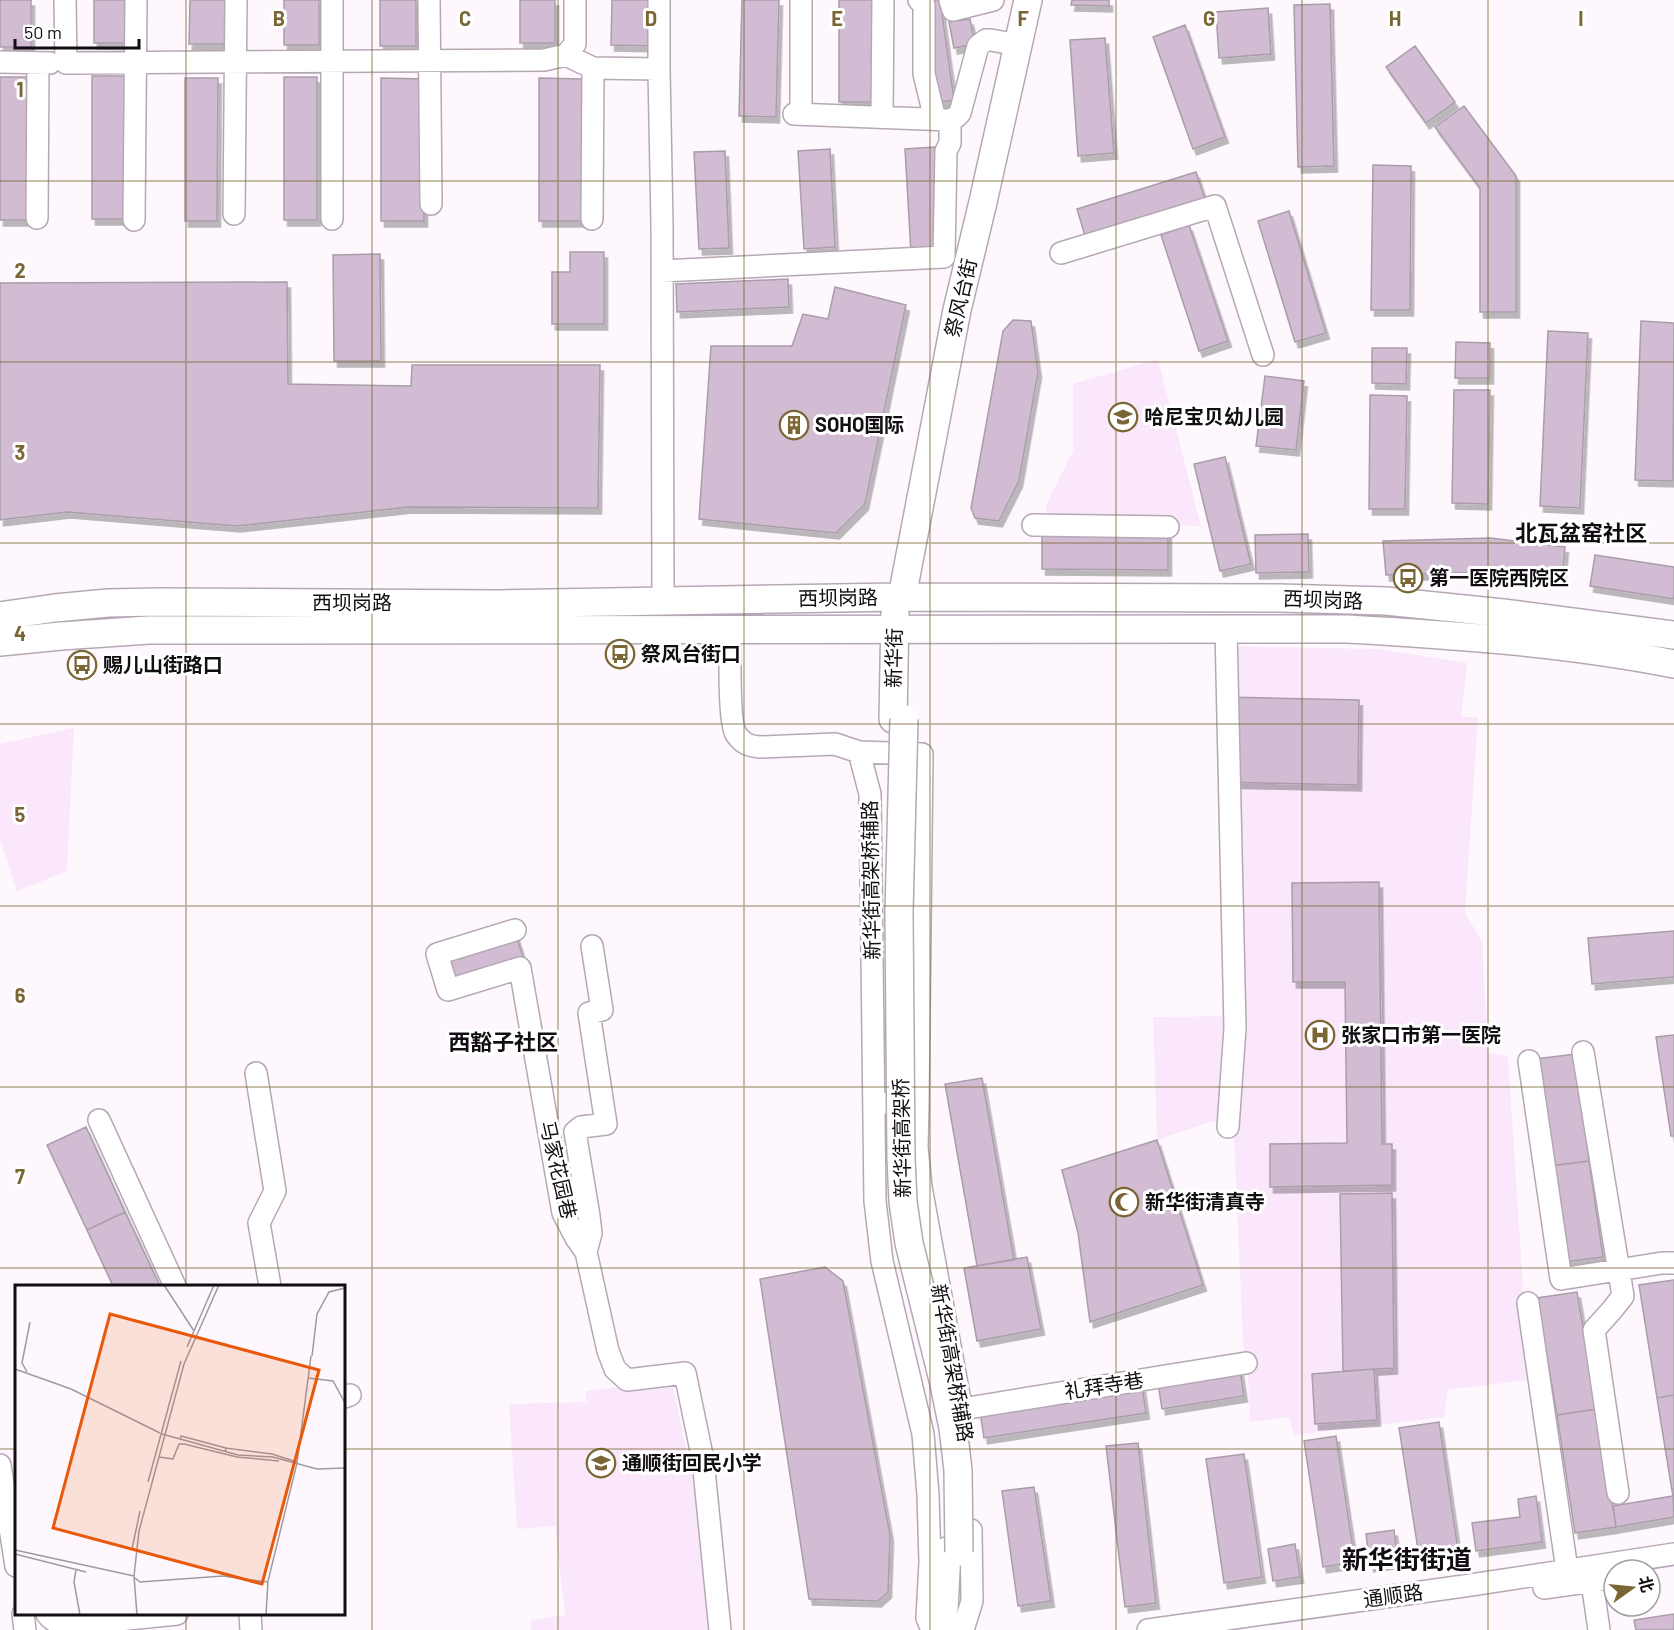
<svg xmlns="http://www.w3.org/2000/svg" width="1674" height="1630" font-family="Barlow,'Noto Sans SC',sans-serif">
  <style>
    .built { fill: #fae7fb }
    .building { fill: #d2bcd3; stroke: #a99daa; stroke-width: 1.5; filter: url(#shadow) }
    .lines { fill: none; stroke-linecap: round; stroke-linejoin: round }
    .minor-casing { stroke: #b5a8b5; stroke-width: 24 }
    .major-casing { stroke: #b5a8b5; stroke-width: 30 }
    .minor { stroke: #fff; stroke-width: 21 }
    .major { stroke: #fff; stroke-width: 27 }
    .major-bridge-casing { stroke: #b5a8b5; stroke-width: 30; stroke-linecap: butt }
    .major-bridge { stroke: #fff; stroke-width: 27 }
    .grid { fill: none; stroke: #796634; stroke-width: 1.5; stroke-opacity: 0.55 }
    .labels { text-anchor: middle; stroke-width: 6; stroke-linejoin: round; paint-order: stroke }
    .street-label { font-size: 20px; fill: #110d12; stroke: #fff }
    .poi-label { font-size: 20px; font-weight: bold; fill: #110d12; stroke: #fff; text-anchor: start }
    .quarter-label { font-size: 22px; font-weight: bold; fill: #110d12; stroke: #fff }
    .district-label { font-size: 26px; font-weight: bold; fill: #110d12; stroke: #fff }
    .inset-road { fill: none; stroke: #9f9aa0; stroke-width: 1.5 }
    .view { fill: #e8590c; fill-opacity: 0.15; stroke: #e8590c; stroke-width: 3 }
    .inset-edge { fill: none; stroke: #110d12; stroke-width: 3 }
    .grid-label { font-size: 20px; text-anchor: middle; font-weight: bold; fill: #796634; stroke: #fff; stroke-width: 6; stroke-linejoin: round; paint-order: stroke }
  </style>
  <defs>
    <filter id="shadow"><feDropShadow dx="3.5" dy="6" stdDeviation="0" flood-color="#0004"/></filter>
  </defs>
  <rect width="100%" height="100%" fill="#fef8fe"/>
  <path class="built" d="M1158,359l43,167 -157,-3 3,-20 26,-52v-67z
    M1215,646l164,3 88,14 -6,54h17l-13,196 17,28 6,112 20,3 21,324 -81,10 -4,27 -150,18 -5,-18 -39,5 -2,-45 -5,-35 -10,-223 -23,3 -53,18 -4,-123 81,-1 -5,-232 -10,-3z
    M74,728l-7,143 -50,20 -17,-52v-95z
    M672,1381l29,140 10,109h-180v-10l34,-5 -10,-89 -38,3 -8,-125 77,-2v-11z"/>
  <path class="building" d="M0,0h31v47h-31z
    M94,0h35v43h-35z
    M190,0h35v44h-36z
    M284,0h35v45h-35z
    M380,0h36v46h-36z
    M520,0h35v43h-35z
    M612,0h41l-1,46 -41,-1z
    M742,0h37l-3,117 -37,-1z
    M839,0h39l-1,102h-38z
    M925,0h15l14,100 -20,3z
    M1072,0h37v6l-38,-1z
    M1330,4l4,162 -36,1 -4,-162z
    M1268,8l3,46 -52,4 -3,-46z
    M970,19l5,25 -21,4 -5,-26z
    M1185,25l40,112 -32,12 -40,-112z
    M1105,38l9,115 -36,3 -8,-116z
    M1415,46l40,56 -29,21 -40,-56z
    M92,76h33v143h-33z
    M0,77h29v143h-29z
    M284,77h33v143h-33z
    M185,78h33l-1,143h-32z
    M381,78l43,1v142h-43z
    M539,78l43,1v142h-43z
    M1464,106l52,70v136h-36v-124l-45,-61z
    M935,147l6,104 -30,2 -6,-104z
    M830,149l5,98 -31,2 -6,-98z
    M725,151l4,97 -30,1 -5,-97z
    M1373,165l38,1 -1,144h-39z
    M1196,172l10,30 -120,37 -9,-30z
    M1289,211l37,122 -31,9 -37,-121z
    M1189,225l39,116 -29,10 -38,-116z
    M570,252h34v72h-52v-52h18z
    M380,254l1,107h-47l-1,-106z
    M788,279l1,28 -112,5 -1,-28z
    M287,282l1,102 123,2 1,-21h188l-2,143 -189,-1 -172,19 -170,-14 -67,8v-237z
    M835,287l71,18 -41,199 -29,29 -137,-14 12,-173h81l11,-32 25,5z
    M1013,320l18,1 7,51 -19,109 -20,40 -24,-3 -4,-10 32,-177z
    M1641,321l33,2 -1,158 -38,-1z
    M1548,331l40,2 -8,175 -40,-2z
    M1456,342l34,1v35h-35z
    M1372,348h35l-1,36 -34,-1z
    M1265,376l39,5 -8,69 -40,-4z
    M1454,390h36l-2,114 -36,-1z
    M1370,395l37,1 -2,113h-36z
    M1225,457l26,107 -31,7 -26,-107z
    M1042,528l126,1v41l-126,-1z
    M1308,534l1,38 -53,1 -1,-38z
    M1490,538l75,9 -3,34 -71,-9 -105,3 -3,-34z
    M1595,555l79,12v32l-84,-13z
    M1222,697l137,3 -1,85 -138,-3z
    M1379,882l3,262h10v41l-122,2v-43l77,-1 -2,-161h-52l-1,-99z
    M1674,931v46l-82,7 -4,-46z
    M515,932l9,28 -74,23 -9,-29z
    M1674,1035v101h-3l-15,-99z
    M1575,1054l14,107 -39,5 -14,-107z
    M982,1078l32,182 -37,6 -32,-182z
    M86,1127l39,85 -38,18 -40,-85z
    M1157,1140l46,145 -113,37 -12,-89 -16,-63z
    M1589,1161l14,96 -39,5 -14,-96z
    M1392,1193l2,175 -51,3 -3,-177z
    M125,1212l35,74h-47l-26,-56z
    M1027,1257l14,72 -64,12 -13,-73z
    M825,1267l18,14 47,254 -2,57 -10,9 -69,-2 -49,-320z
    M1674,1280v115l-17,3 -18,-113z
    M1577,1292l20,117 -40,6 -20,-117z
    M1374,1369l3,51 -62,4 -3,-50z
    M1240,1370l4,26 -82,13 -4,-26z
    M1142,1386l4,27 -162,25 -4,-26z
    M1674,1395v108l-17,-105z
    M1597,1409l19,118 -41,6 -18,-118z
    M1439,1422l19,128 -39,6 -20,-128z
    M1336,1436l19,126 -32,5 -19,-126z
    M1138,1443l18,160 -31,4 -19,-161z
    M1244,1454l18,123 -38,6 -18,-124z
    M1034,1487l17,114 -33,5 -16,-115z
    M1536,1496l6,46 -66,9 -4,-28 48,-6 -2,-18z
    M1673,1496l1,21 -58,10 -3,-21z
    M1394,1530l4,32 -28,4 -4,-32z
    M1295,1544l5,33 -27,4 -5,-32z
    M1674,1614v16h-38l-2,-10z"/>
  <g class="lines">
    <g class="minor-casing">
      <path id="minor" d="M65,0l1,63 478,-3 22,-5 9,-11v-44
        M429,0l2,204
        M919,0l5,5v69l11,45
        M950,0l3,10 40,-10
        M566,55l27,13 66,1v-69
        M0,62l50,1
        M659,69l3,156 1,376
        M794,114l156,6 6,-3 4,-4 18,-67 8,-6h5l27,5
        M801,114v-114
        M882,117l1,-117
        M234,214l2,-214
        M37,218l1,-155
        M332,219v-219
        M592,219l1,-151
        M134,220l2,-220
        M1061,253l154,-47 48,149
        M662,271l282,-14 2,-106 4,-8v-23
        M1033,525l135,2
        M1226,629l9,399 -7,99
        M720,630l7,8 3,8c0,17 -1,77 6,88 7,10 13,12 24,13l75,-3 24,8 11,42 5,407 7,60 41,173 5,61 2,67 -3,56 5,12
        M859,752l63,2 -4,350
        M515,930l-78,24 11,36 72,-22 43,245 13,25 10,14 22,99 7,18 12,11 58,-7 18,87 17,170
        M1583,1052l40,244 -11,14 -18,20 24,163
        M1529,1061l32,218 101,-16h12
        M256,1073l19,118 -16,32 11,63
        M886,1103l32,1 -1,43 4,40 40,219
        M99,1120l76,166
        M586,1252l5,-19 -2,-17 -14,-84 6,-5 25,-3 -17,-111 13,-3 -10,-64
        M1528,1303l39,267
        M344,1397l6,-2
        M962,1409l284,-46
        M0,1465l16,101
        M1590,1568l9,62
        M1544,1588l70,-10
        M23,1614l2,16
        M47,1614c5,8 14,10 23,11l107,-11
        M250,1614l1,16
        M963,1630l9,-29 -1,-71
        M1148,1630l316,-44 210,-32"/>
    </g>
    <g class="major-casing">
      <path id="major" d="M902,597l55,-287 26,-108 45,-202
        M0,616l55,-8 53,-5 51,-1 339,2 398,-7 383,1 107,3 117,12 171,22
        M0,642l61,-6 88,-6 1198,-1c109,6 220,14 327,35
        M893,719l2,-106
        M943,1630l4,-79"/>
    </g>
    <use href="#minor" class="minor"/>
    <use href="#major" class="major"/>
    <g class="major-bridge-casing">
      <path id="major-bridge" d="M904,719l-5,193 2,246 2,44 6,41 35,141 9,44 5,42 1,82"/>
    </g>
    <use href="#major-bridge" class="major-bridge"/>
  </g>
  <path class="grid" d="M186,0v1286M372,0v1630M558,0v1630M744,0v1630M930,0v1630M1116,0v1630M1302,0v1630M1488,0v1630M0,181h1674M0,362h1674M0,543h1674M0,724h1674M0,906h1674M0,1087h1674M0,1268h1674M0,1449h16M344,1449h1330M186,1614v16"/>
  <defs>
    <g id="school-ring" transform="scale(1.5)"><circle r="9.5" fill="#fff" stroke="#796634" stroke-width="1.5"/><path d="M0-5L7-2L0 1L-7-2ZM-4 1L0 2.5L4 1V4Q0 6-4 4Z" fill="#796634"/></g>
    <g id="building-ring" transform="scale(1.5)"><circle r="9.5" fill="#fff" stroke="#796634" stroke-width="1.5"/><path d="M-4-6H4V6H1V3H-1V6H-4ZM-2.5-4.3h1.7v1.8h-1.7ZM.8-4.3h1.7v1.8H.8ZM-2.5-1h1.7V.8h-1.7ZM.8-1h1.7V.8H.8Z" fill="#796634"/></g>
    <g id="bus-ring" transform="scale(1.5)"><circle r="9.5" fill="#fff" stroke="#796634" stroke-width="1.5"/><path d="M-5-6H5V4H4V6H2V4H-2V6H-4V4H-5ZM-3.5-4V0h7V-4ZM-3.5 1.2v1.5H-2V1.2ZM2 1.2v1.5H3.5V1.2Z" fill="#796634"/></g>
    <g id="hospital-ring" transform="scale(1.5)"><circle r="9.5" fill="#fff" stroke="#796634" stroke-width="1.5"/><path d="M-5-5h3v3.5h4V-5h3V5h-3V1.5h-4V5h-3Z" fill="#796634"/></g>
    <g id="mosque-ring" transform="scale(1.5)"><circle r="9.5" fill="#fff" stroke="#796634" stroke-width="1.5"/><path d="M3.5-4.9A6 6 0 1 0 3.5 4.9A5 5 0 1 1 3.5-4.9Z" fill="#796634"/></g>
  </defs>
  <g fill-rule="evenodd">
    <use href="#school-ring" x="1123" y="417"/>
    <use href="#building-ring" x="794" y="425"/>
    <use href="#bus-ring" x="1408" y="578"/>
    <use href="#bus-ring" x="620" y="654"/>
    <use href="#bus-ring" x="82" y="665"/>
    <use href="#hospital-ring" x="1320" y="1035"/>
    <use href="#mosque-ring" x="1124" y="1202"/>
    <use href="#school-ring" x="601" y="1463"/>
  </g>
  <g class="labels">
    <g class="street-label">
      <text transform="translate(961 298) rotate(-77)" y="7">祭风台街</text>
      <text transform="translate(838 598) rotate(-1)" y="7">西坝岗路</text>
      <text transform="translate(1323 600) rotate(2)" y="7">西坝岗路</text>
      <text x="352" y="610">西坝岗路</text>
      <text transform="translate(894 658) rotate(-89)" y="7">新华街</text>
      <text transform="translate(871 880) rotate(-91)" y="7">新华街高架桥辅路</text>
      <text transform="translate(902 1138) rotate(-91)" y="7">新华街高架桥</text>
      <text transform="translate(558 1170) rotate(77)" y="7">马家花园巷</text>
      <text transform="translate(952 1363) rotate(80)" y="7">新华街高架桥辅路</text>
      <text transform="translate(1104 1386) rotate(-9)" y="7">礼拜寺巷</text>
      <text transform="translate(1393 1596) rotate(-8)" y="7">通顺路</text>
    </g>
    <g class="poi-label">
      <text x="1144" y="424">哈尼宝贝幼儿园</text>
      <text x="815" y="432">SOHO国际</text>
      <text x="1429" y="585">第一医院西院区</text>
      <text x="641" y="661">祭风台街口</text>
      <text x="103" y="672">赐儿山街路口</text>
      <text x="1341" y="1042">张家口市第一医院</text>
      <text x="1145" y="1209">新华街清真寺</text>
      <text x="622" y="1470">通顺街回民小学</text>
    </g>
    <g class="quarter-label">
      <text x="1581" y="541">北瓦盆窑社区</text>
      <text x="503" y="1050">西豁子社区</text>
    </g>
    <g class="district-label">
      <text x="1407" y="1569">新华街街道</text>
    </g>
  </g>
  <g transform="translate(15 1285)">
    <rect width="330" height="330" fill="#fef8fe"/>
    <path class="inset-road" d="M149,0l30,46M172,62l27,-62M297,71l5,-42 12,-22 16,-4M0,84l56,20 89,44M12,87l-5,-9 8,-41M293,93l25,3 12,22M147,149l76,21 35,2 44,12 28,-1M165,155l1,-4 45,12M210,167l1,-4 46,6 25,8M144,172l14,2 6,-15h5l53,13 42,4M133,197l33,-121M117,264l8,-38M0,265l119,26M0,269l71,18M61,285l-2,12 6,33M120,293l5,4 83,-6 45,6M122,330l-3,-39 5,-45 45,-167 35,-79M251,330l2,-34 29,-118 14,-107"/>
    <path class="view" d="M95,29l209,56 -57,214 -209,-56z"/>
    <rect width="330" height="330" class="inset-edge"/>
  </g>
  <g class="grid-label">
    <text x="279" y="26">B</text>
    <text x="465" y="26">C</text>
    <text x="651" y="26">D</text>
    <text x="837" y="26">E</text>
    <text x="1023" y="26">F</text>
    <text x="1209" y="26">G</text>
    <text x="1395" y="26">H</text>
    <text x="1581" y="26">I</text>
    <text x="20" y="97">1</text>
    <text x="20" y="278">2</text>
    <text x="20" y="460">3</text>
    <text x="20" y="641">4</text>
    <text x="20" y="822">5</text>
    <text x="20" y="1003">6</text>
    <text x="20" y="1184">7</text>
  </g>
  <g transform="translate(1632 1588) rotate(75)"><circle r="28" fill="#ffffff" stroke="#a09ea0" stroke-width="1.5"/>
  <path d="M0-4.5L10 22L0 15L-10 22Z" fill="#796634"/>
  <text y="-9" font-size="16" font-weight="bold" text-anchor="middle" fill="#110d12">北</text>
  </g>
  <path d="M15 39v9h124v-9" fill="none" stroke="#110d12" stroke-width="3"/>
  <text x="24" y="39" font-size="18" fill="#110d12" stroke="#ffffff" stroke-width="4.5" paint-order="stroke">50 m</text>
</svg>
